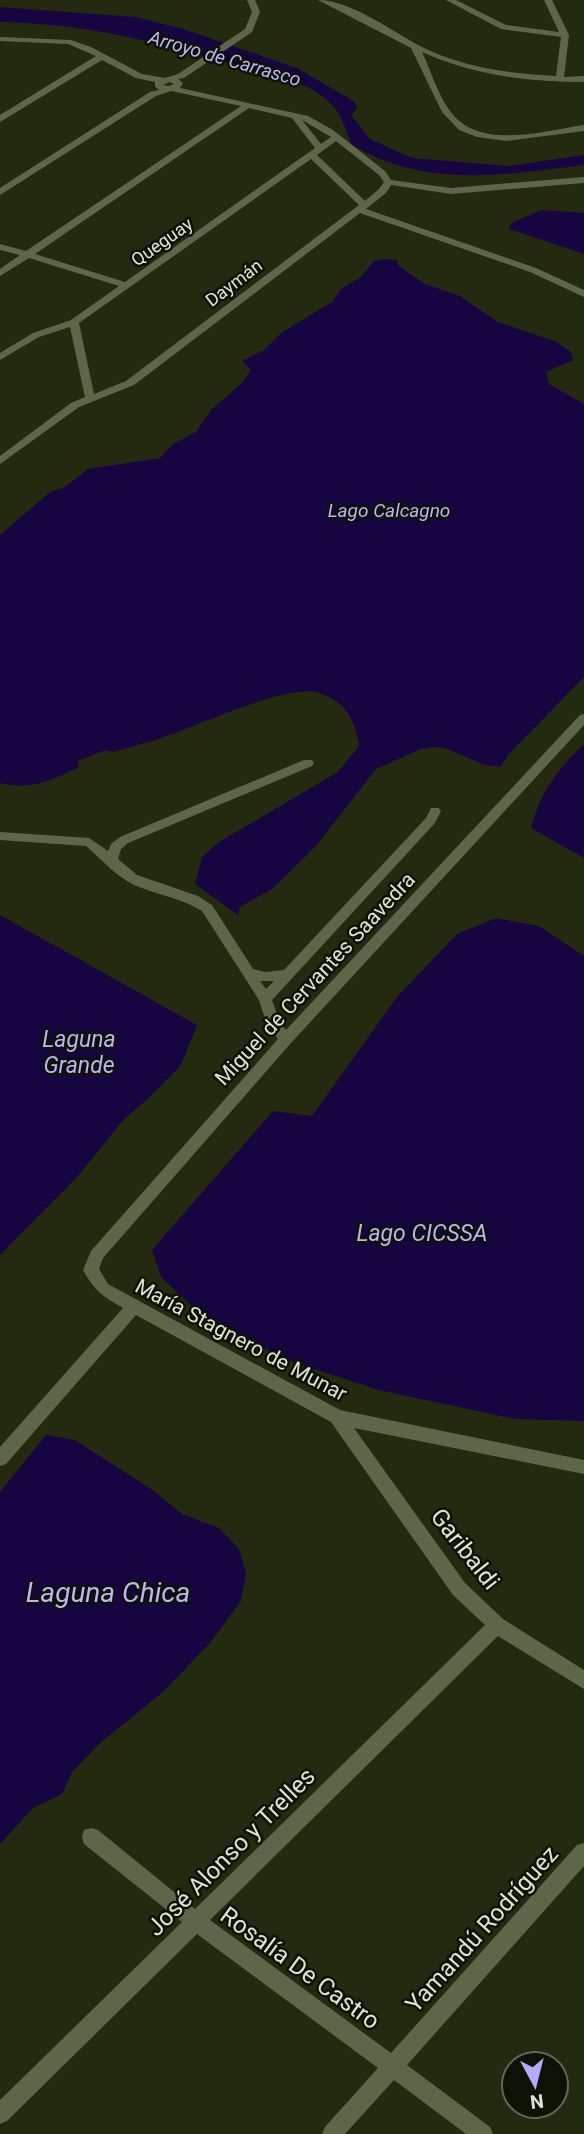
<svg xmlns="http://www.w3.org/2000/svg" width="584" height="2134" font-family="Roboto,sans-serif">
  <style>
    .water { fill: #170542 }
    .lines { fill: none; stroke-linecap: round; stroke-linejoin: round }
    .minor { fill: #5e6649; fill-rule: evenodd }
    .labels { text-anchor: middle; stroke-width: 5; stroke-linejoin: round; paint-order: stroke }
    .far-street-label { font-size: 18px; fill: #dfe4d3; stroke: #0e1106 }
    .far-water-label { font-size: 19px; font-style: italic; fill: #b9b5f8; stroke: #0e1106 }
    .street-label { font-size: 21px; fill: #dfe4d3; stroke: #0e1106 }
    .water-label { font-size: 23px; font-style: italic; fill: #b9b5f8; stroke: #0e1106 }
    .near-street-label { font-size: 24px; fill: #dfe4d3; stroke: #0e1106 }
    .near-water-label { font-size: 28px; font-style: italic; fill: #b9b5f8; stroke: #0e1106 }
  </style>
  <rect width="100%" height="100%" fill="#242a0f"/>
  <path class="water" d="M0,7l136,10 47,12 114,39 58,34 2,6 -6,7 19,24 42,19 97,8 75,-11v10c-79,10 -161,24 -233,-21 -5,-14 -10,-32 -22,-42 -26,-24 -60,-26 -93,-36 -76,-24 -155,-43 -236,-44z
    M542,210l42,3v41l-75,-25 2,-6z
    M386,259l11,1 2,6 26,18 35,12 38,26 59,20 14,10 2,8 -27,12 3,12 35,20v273l-76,78 -7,12 -17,-2 -36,-16 -14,-2 -13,2 -45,20 -61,78 -43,42 -32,18 -2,8 -43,-31 7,-27 17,-15 119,-70 21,-26c-3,-27 -16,-48 -44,-54 -30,-6 -110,30 -140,41 -20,8 -42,13 -62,19l-7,-2 -29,11 2,6c-26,13 -49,24 -79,16v-248l50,-43 15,-5 23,-18 72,-11 13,-14 23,-12 16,-23 29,-25 10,-14 -9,-9 22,-11 17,-17 51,-31 9,-13 20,-12 13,-16z
    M584,744v114l-53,-30c9,-35 26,-58 53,-84z
    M0,915l197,110 -16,40 -32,33 -25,21 -46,57 -78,79z
    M496,918l43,8 45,30v465l-69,-2 -136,-29 -84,-27 -87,-42 -47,-44 -9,-27 121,-139 39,5 85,-119 60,-63z
    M46,1435l29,5 79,51 28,23 37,14 20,21 7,25 -5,27 -31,42 -47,49 -63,51 -28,29 -10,22 -29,14 -33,36v-352z"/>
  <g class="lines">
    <path class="minor" d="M247,0h8l5,12 -8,20 -68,46 -6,1 5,4 -3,5 128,28 25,14 52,41 6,9 60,8 133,-11v6l-133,11 -60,-9 -5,8 -20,16 170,59 48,22v7l-54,-25 -170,-59 -226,172 -55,22 -79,57v-8l71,-53 14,-6 -15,-70 -31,10 -39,23v-7l33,-20 38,-13 48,-34 -90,-28 -29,18v-7l20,-14 -20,-5v-6l26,7 215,-145 -70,-15 -15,5 -156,99v-7l150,-96 9,-2 -4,-3v-5l-19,-4 -34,-18 -102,62v-7l96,-59 -28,-12 -68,-3v-4l71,3 20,7 51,27 23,4 13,-4 67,-45 7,-17zM170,82l4,2 -5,2 -6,-1zM249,108l43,10 23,30 -190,134 -90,-28zM302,120l29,17 -10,7zM336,141l43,34 5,7 -5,7 -14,12 -48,-46zM311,159l48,46 -233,176 -32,13 -15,-71z
      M318,0c32,0 74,31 102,46 41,21 90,28 136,30l5,-39 -60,-8 -55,-29h10l50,25 53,7 -15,-32h8l17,35 -5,42 20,-1v6c-56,0 -111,-7 -162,-30 9,19 16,43 28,59 29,40 93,20 134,14v6l-78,10 -29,-4 -18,-7 -17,-18 -31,-64z
      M584,714v11l-293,318 -188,215 -4,11 9,15 232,126 244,50v14l-230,-46 111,155 38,36 81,51v19l-86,-53 -288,284 181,133 186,-208 7,-2v23l-177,199 83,62 3,7h-27l-72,-54 -49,54h-23l3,-7 53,-59 -181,-134 -190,187 -7,3v-24l182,-178 -98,-78 -2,-7 2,-7 7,-2 7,2 97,79 290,-284 -32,-30 -122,-173 -195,-107 -130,149 -6,2v-19l123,-139c-21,-12 -28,-17 -40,-38l8,-19 187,-212 -11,-14 -8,-25 -57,-89c-24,-15 -53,-17 -75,-30 -16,-10 -27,-23 -41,-35l-86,-6v-8l89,6 19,13 3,-7 9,-7 184,-77h8l2,3 -2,3 -184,77 -7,6 -3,10 19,16 61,21 14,9 41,64 12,3 19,-2 142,-152 5,-10h8l2,3 -6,12 -163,177 8,23 6,7 294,-315zM260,981h14l-8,8z"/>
  </g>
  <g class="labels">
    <g class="far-street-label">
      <text transform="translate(162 242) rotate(-35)" y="6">Queguay</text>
      <text transform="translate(234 283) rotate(-37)" y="6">Daymán</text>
    </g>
    <g class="far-water-label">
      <text transform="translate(225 58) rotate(16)" y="7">Arroyo de Carrasco</text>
      <text x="389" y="517">Lago Calcagno</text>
    </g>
    <g class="street-label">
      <text transform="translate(315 979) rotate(-47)" y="7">Miguel de Cervantes Saavedra</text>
      <text transform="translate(241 1340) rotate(28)" y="7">María Stagnero de Munar</text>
    </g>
    <g class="water-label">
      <text x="79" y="1047">Laguna<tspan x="79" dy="26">Grande</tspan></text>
      <text x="422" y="1241">Lago CICSSA</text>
    </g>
    <g class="near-street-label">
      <text transform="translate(465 1549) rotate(52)" y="8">Garibaldi</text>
      <text transform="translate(231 1852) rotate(-45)" y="8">José Alonso y Trelles</text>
      <text transform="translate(482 1929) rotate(-48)" y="8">Yamandú Rodríguez</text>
      <text transform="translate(300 1968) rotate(36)" y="8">Rosalía De Castro</text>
    </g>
    <g class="near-water-label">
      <text x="108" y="1602">Laguna Chica</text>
    </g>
  </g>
  <g transform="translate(535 2085) rotate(173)"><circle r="33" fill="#0e1106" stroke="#626558" stroke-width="2"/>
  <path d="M0-5L12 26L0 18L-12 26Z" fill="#b3adf9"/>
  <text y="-10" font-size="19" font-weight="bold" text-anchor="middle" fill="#dfe4d3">N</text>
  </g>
</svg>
